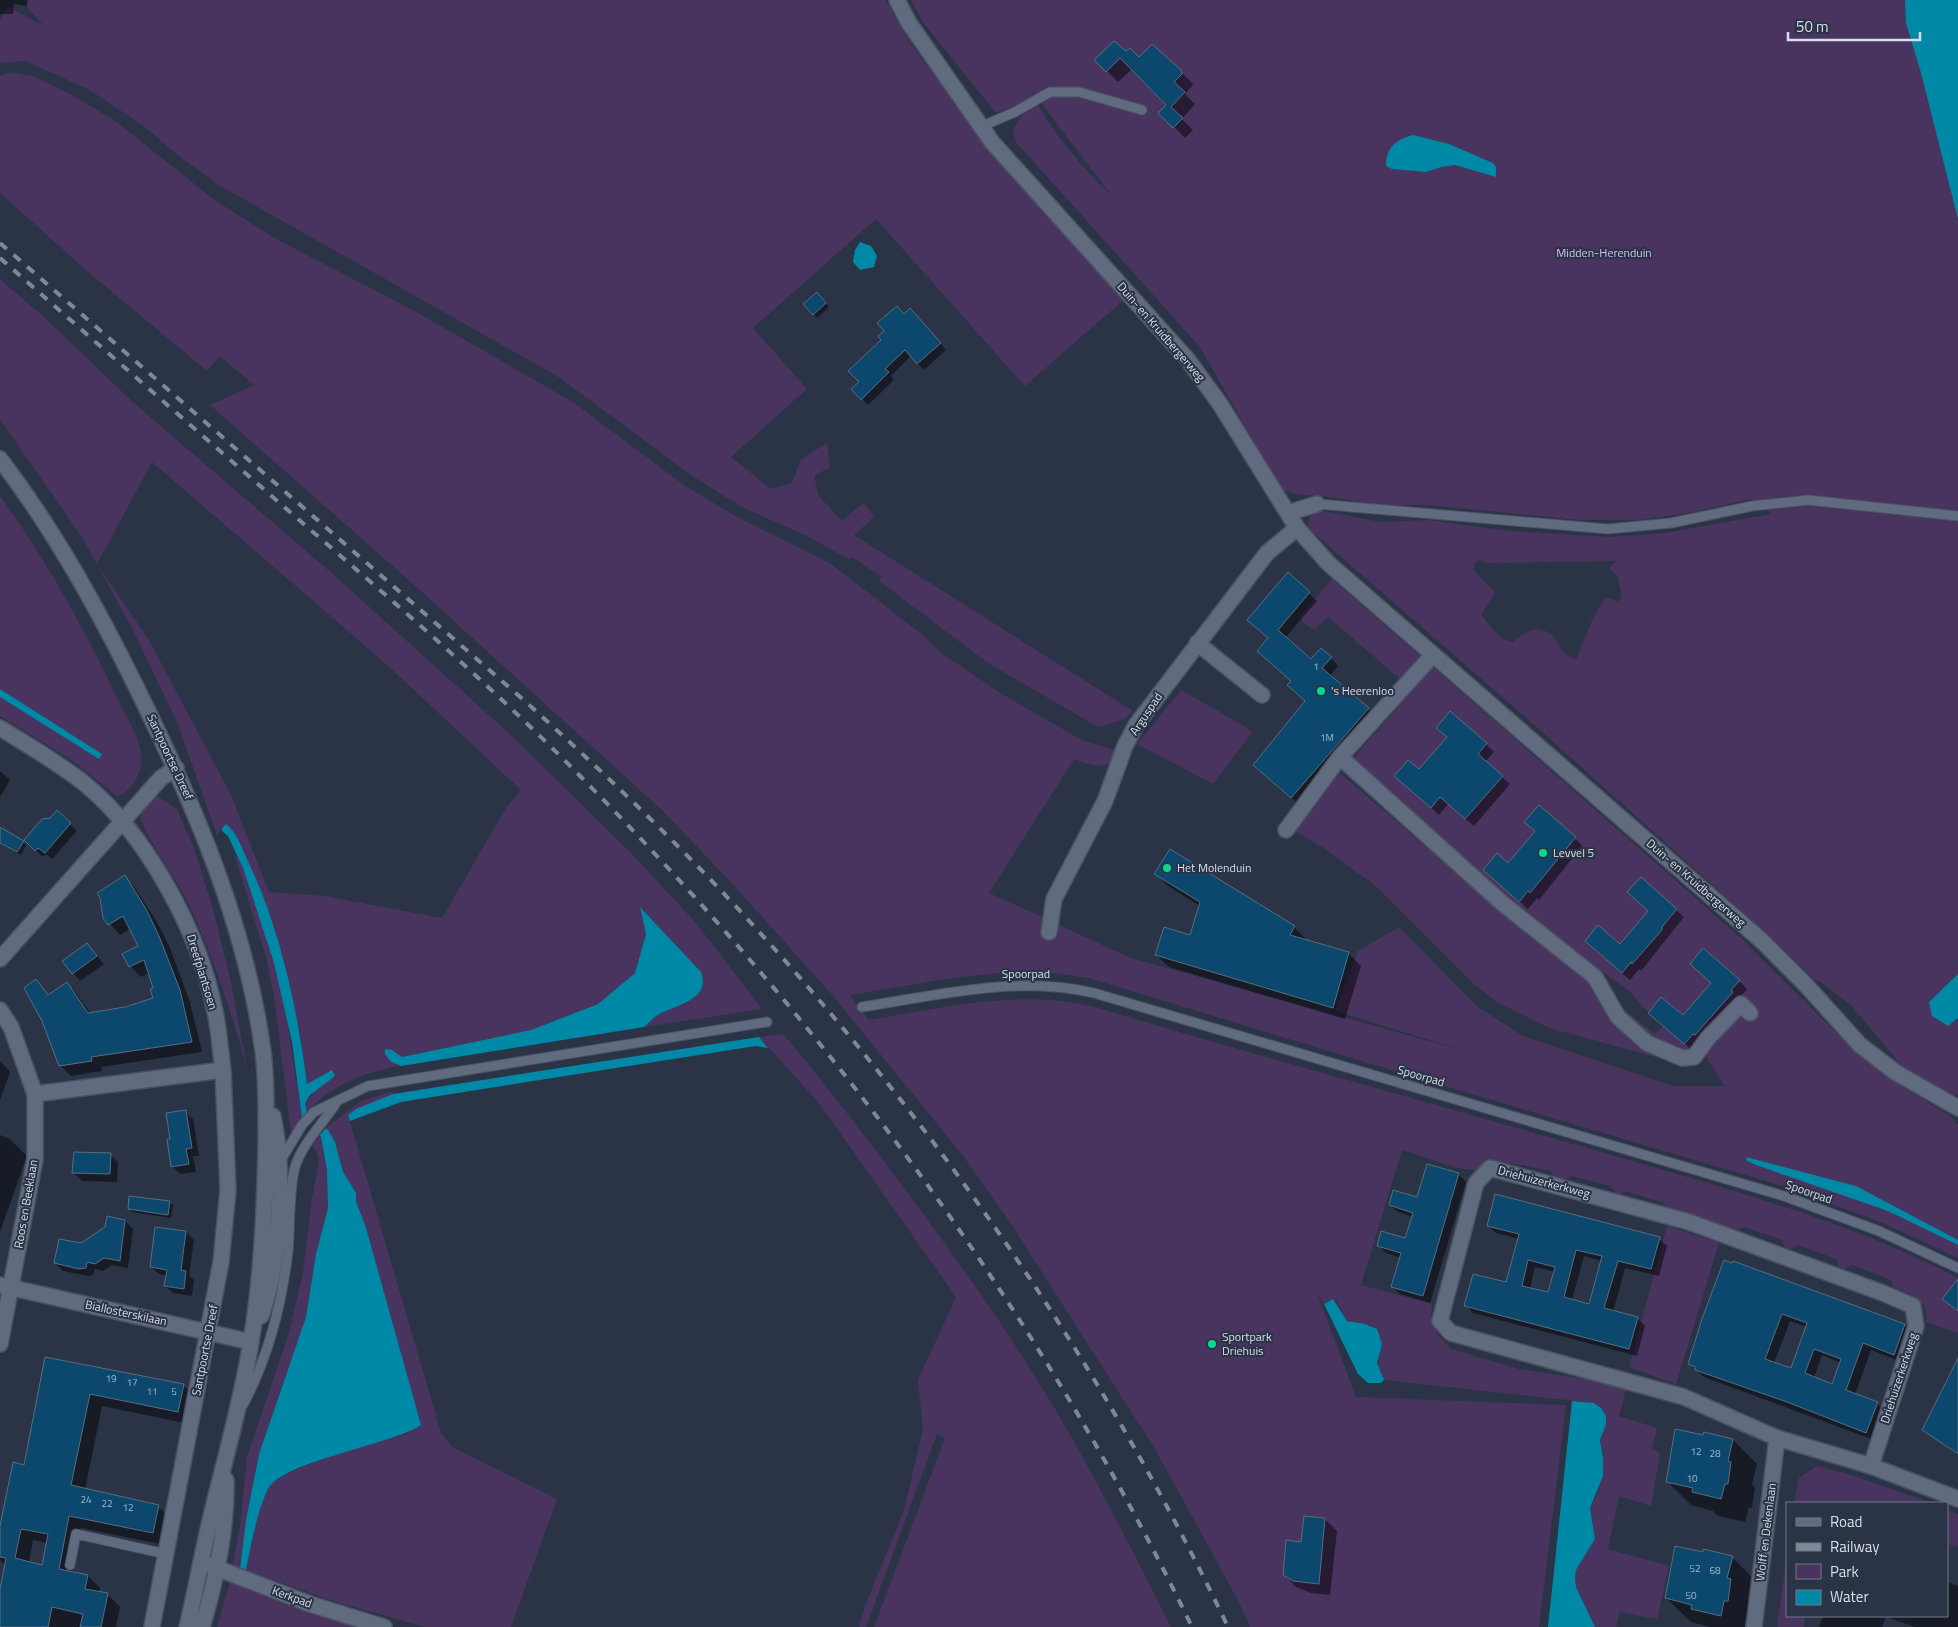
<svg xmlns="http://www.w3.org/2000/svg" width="1958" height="1627" font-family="'Titillium Web',sans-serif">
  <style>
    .green { fill: #48345e; fill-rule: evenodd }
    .water { fill: #0088a7 }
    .pier { fill: #2b3446 }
    .shadow { fill: #0007; fill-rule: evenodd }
    .building { fill: #0c486d; stroke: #596d7d; fill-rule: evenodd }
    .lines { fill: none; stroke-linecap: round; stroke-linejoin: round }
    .service-casing { stroke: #4a5261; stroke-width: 11 }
    .minor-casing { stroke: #4a5261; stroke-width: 18 }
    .tertiary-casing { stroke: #4a5261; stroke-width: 18 }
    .service { stroke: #616b80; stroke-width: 9 }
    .minor { stroke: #616b80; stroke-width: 15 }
    .tertiary { stroke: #616b80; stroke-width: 15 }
    .rail { stroke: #808897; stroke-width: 4; stroke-dasharray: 9 9; stroke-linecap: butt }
    .poi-dot { fill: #06d98b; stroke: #2b3446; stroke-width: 2 }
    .labels { text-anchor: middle; stroke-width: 4; stroke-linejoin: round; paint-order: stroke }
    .number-label { font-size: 10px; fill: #a5b9cb }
    .park-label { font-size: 12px; fill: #d6bdf5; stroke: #2b3446 }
    .street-label { font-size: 12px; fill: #d8dfea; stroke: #2b3446 }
    .poi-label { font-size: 12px; fill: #d8dfea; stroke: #2b3446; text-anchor: start }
  </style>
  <rect width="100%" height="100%" fill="#2b3446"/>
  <path class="green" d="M24,0h862c22,45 53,82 86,120 50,61 103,118 156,176l-103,90 -149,-167 -123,109 54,61 -76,68 40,32 21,-6 9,-24 26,-16 3,24 -16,9 5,20 23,25 22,-19 10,15 -20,18 279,176 -10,9 -25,7 -110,-64 -109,-82 3,-4 -30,-20 -2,3 -43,-24 -65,-29 -51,-32 -134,-99 -333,-188 -44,-31 -35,-30 -57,-38 -63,-28 -25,2v-43l8,-13 36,19 -16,-17z
    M911,0h1047v974l-29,28 19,24 10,-8v77h-5l-48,-25 -54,-65 -33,-25 -2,1 -38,-37 -230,-207 -240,-209 1,-11 9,-7 63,12 47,-2 83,11 99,6 54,-4 108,-19 -21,-15 -57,13 -54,8h-61l-151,-15h-50l-47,-8 -35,-3 -15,-4 -81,-143 -184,-205 -3,-13 14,-21 -4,-5 -27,10 -72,-89zM1031,91h1l79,104c-25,-22 -67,-73 -80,-104zM1480,560l6,3 130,-2 -7,7 8,7 5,21 -4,7 -5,-4 -8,-1 -12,20 -17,42c-4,-3 -10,-6 -14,-9 -3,-4 -4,-10 -8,-14 -15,-14 -28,-7 -41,5 -15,-3 -23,-16 -32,-28l14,-21 -21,-23 1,-7z
    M11,72l22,4 39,19 42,25 102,81 62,39 133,69 162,93 111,83 51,31 96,48 92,71 17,17 60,41 82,47 41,13c-14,18 -29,14 -49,6l-85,134 142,65 341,95 -137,-42 23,-60 41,-24 79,80 45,29 150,50h52l-22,-34 -8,13 -25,-4 -121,-33 -52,-26 -23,-18 -98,-98 -54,-39 -30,-18 48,-56 179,154 136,107 10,-10 -19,-14 -16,-18 -110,-82 -169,-149 82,-94 309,272 116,115 48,35 44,27 8,9v133l-75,-35 -97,-36 -372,-110 -325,-99c-80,-16 -160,5 -239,17l19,25c77,-13 152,-32 229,-12 168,50 340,97 510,146 119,35 239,66 350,124v55l-32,-11c4,-22 -16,-28 -33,-35l-2,-7 -39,-15 -7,4 -6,-2 -3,-8 -38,-14 -7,4 -6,-1 -3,-8 -38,-13 -8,4 -69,-22 -3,-6 -39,-12 -7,4 -8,-9 -39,-10 -6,5 -10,-2 -4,-8 -40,-8c-29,20 -77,-4 -109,-13l-41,135 71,19 -1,13 7,18 13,14 68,20 80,12 27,8 -7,27 38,12 -5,21 8,5 -9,52 -32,-10 -11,53 61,17 -12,53 -37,-7 -4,15h-21l-19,-40 -1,-9 1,-8 19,-31 -5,-31 8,-16 5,-33 -3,-19 3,-5 -9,-32 -210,-23 -7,-13 3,-16 -8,-25 -25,-5 -11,-20 -3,-2 -9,5 -7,-11 39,104 210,8 -27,222h-289l-11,-25 -84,-153 -144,-225 -47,-67 -130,-160 -106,-118 -66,-69 -250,-227 -202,-178 44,-20 -34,-29 -13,15 -119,-99 -88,-79v-117z
    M0,279l46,40 88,84 201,173 177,160 122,120 62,67 66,86 -118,18c4,-3 8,-8 12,-11 18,-11 56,-15 45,-44l-60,-64 5,26 -11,39 -37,31 -67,26 -129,27 -10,-7 -1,12 10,4c-34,5 -69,18 -94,46l-2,-9 27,-33 -25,15 -7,-51 -35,-132 -26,-60 -5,-10 -10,-7 -7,10 -40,-113 -46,-96 -48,-87 -83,-120zM152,462l233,201 136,127 -15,18 -64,110 -117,-22 -56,-4 -38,-97 -82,-155 -52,-76z
    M0,496c47,65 84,132 118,204 9,19 26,43 23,64 -2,15 -11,26 -23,33l-45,-36 -73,-45v-19l102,57 -102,-65z
    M1332,579l88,77 -20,23 -72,-62 -14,13 -11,-8 -3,-6z
    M1181,690l65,37 6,6 -39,51 -76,-40z
    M157,796l20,13 17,39 19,61 18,73 16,86c-16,-57 -34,-113 -60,-167 -9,-19 -46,-70 -47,-87 0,-9 10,-15 17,-18z
    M235,856l3,1 5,11 31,95 10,38 18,117 -11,14 -17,-136 -8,-39z
    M783,1034c33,38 63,78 94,118 69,91 137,185 194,284 35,63 68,127 100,191h-297l71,-189 -8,-4 -71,193h-7l6,-21 39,-96 19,-81 -5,-49 38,-83 -137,-194 -60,-66z
    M393,1091l-3,6 -34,12 -8,6 93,318 11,14 105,52 -46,128h-86l-92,-26 -87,-31c4,-20 12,-65 22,-82 13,-21 113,-48 139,-54l-41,-206 -10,-27v-8l-13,-21 -8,-30 -9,-14 35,-27z
    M320,1135l7,35 1,38 -12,46 -10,63 -47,137 -13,66 -7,53 -7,-5 8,-41 7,-70 42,-124 14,-61 9,-74 7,-37 -3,-11 -4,-4z
    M1667,1226l52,17 -43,141 -47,-17z
    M1817,1466l31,8 84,29h-138l5,-25z
    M1947,1510l11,4v33l-11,-3z
    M1787,1556v60h18l-1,11h-27z
    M230,1582l131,45h-144z"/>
  <path class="water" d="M1905,0h53v219l-37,-146 -15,-50z
    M1413,135l36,9 44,19 3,4v10l-41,-12 -14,2 -15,5 -34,-3 -6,-3c0,-19 10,-26 27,-31z
    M860,242l11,4 6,10 -3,11 -14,3 -7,-8 2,-12z
    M0,689l102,65 -3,5 -99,-62z
    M226,824c10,8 15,21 20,33 34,70 51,150 61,227l25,-14 3,6 -25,19 -5,8 2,9 21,18 7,12 8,30 13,21v8l10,27 55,197c-30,20 -138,36 -153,64 -11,22 -17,57 -22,81l-6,-2 6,-48 13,-66 47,-137 10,-63 12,-46 -1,-38 -6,-33 -19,-19 -10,-76 -18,-79 -31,-95 -15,-32 -6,-5v-3z
    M640,907l61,65c11,29 -27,33 -45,44 -4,3 -8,8 -12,11l-243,39 -10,-4 -6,-8v-5l7,1 10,7 129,-27 67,-26 37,-31 11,-39z
    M1958,974v44l-10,8 -16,-10 -3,-14z
    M759,1037l9,11 -12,-2 -355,56 -51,19 -2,-6 8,-6 37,-15z
    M1746,1157l110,29 102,54v5l-70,-34 -132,-46 -9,-4z
    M1333,1299l14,22 18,3 12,5 5,15 -5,19 7,17 -3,3h-13l-10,-9 -34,-70z
    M1572,1401l22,2 7,5 5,8v9l-6,15 3,19v17l-13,32 5,31 -19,31 -1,8 1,9 19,40h-47z"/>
  <path class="pier" d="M309,1110l19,16 -10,11 -18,-17z"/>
  <path class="shadow" d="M0,0h28l-1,6 -13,-2 -1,10h-13z
    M1126,53l54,18 12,12 1,2 -8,9 10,10 -13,15 11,11 -8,8 -25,-25 8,-8 -36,-36 -14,13 -22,-22z
    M817,294l12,13 -12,11 -12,-14z
    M916,316l30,34 -22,20 -13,-14 -20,20 3,4 -26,25 -15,-16 8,-7 22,-42z
    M1288,574l29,27 -32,37 26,22 20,-2 7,8 -8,10 46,41 -76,88 -38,-32 45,-72 -15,-20 -23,-42z
    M1486,744l8,8 -9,10 25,22 -36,42 -26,-22 -9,11 -35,-32 15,-12z
    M0,771l10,9 -10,17z
    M57,812l20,19 -25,28 -6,-5 -3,3 -11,-10z
    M1536,831l39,7 7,8 -43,54 -2,-2 -9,11 -36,-32 16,-12z
    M0,836l23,6 3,3 -5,10 -20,-11z
    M1156,874l138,53 12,12 -1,2 43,12 13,13 -16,53 -176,-52 -13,-12 35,-19 9,-30 -32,-20z
    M124,877l11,11 22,34 13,26 20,54 12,50 -101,15 1,4 -31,5 -11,-11 -25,-84 14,15 18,-13 10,11 14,20 35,-6 28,-9 1,-10 -6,-16 -8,4 -11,-11 10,-20 -9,-18 -11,7 -15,-17z
    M1641,879l43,38 -43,54 -2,-2 -9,11 -36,-31 26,-3 29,-35z
    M87,944l17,20 -24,17 -7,-8z
    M1739,981l8,8 -54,62 -36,-31 26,-3z
    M0,1061l10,11 -10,28z
    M185,1111l8,8 6,37h-6l3,16 -16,2 -8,-8v-26z
    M0,1135l10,4 17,17 -27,76z
    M110,1155l8,7 -1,20 -35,-1 -8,-8z
    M1458,1174l8,8 -36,121 -30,-9 -8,-8 9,-28 -15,-5 -8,-8 28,-5 7,-23 -15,-5 -8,-7 28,-6z
    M169,1202l4,3 -2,13 -39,-6 -3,-3z
    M125,1221l8,8 -5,39 -16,-3 -9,6 -8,-2 -2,6 -5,1 -25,-5 -8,-8 26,-18z
    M1488,1226l171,13 8,7 -8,30 -34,-8 -12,44 24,6 8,8 -8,30 -164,-43 -7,-8 41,-22 12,-44 -23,-6zM1584,1256l18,5 -12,44 -18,-5zM1535,1267l20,5 -6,22 -19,-5z
    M156,1228l30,4 8,8 -5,35 5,5 -2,16 -19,-3 -8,-7 2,-10 -8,-2 -8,-7z
    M1725,1262l179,63 8,7 -11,30 -30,-12 -16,45 23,9 7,7 -11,29 -170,-63 -15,-13zM1790,1321l17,6 -16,43 -17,-7zM1822,1355l19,8 -8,23 -19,-8z
    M46,1359l137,26 13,12 -6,27 -88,-18 -17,84 73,16 13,13 -6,26 -84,-17 -9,45 16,3 12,12 -1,5 9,2 12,12 -4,20h-116v-34l6,-27 -6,-6v-28l25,-66zM33,1540l15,3 -5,23 -14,-3z
    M1958,1361v94l-35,-26 23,-42 -2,-2 1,-4z
    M1704,1437l29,3 24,24 -5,21 3,3 -3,20 -3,-1 -4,15 -27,-6 -5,-5 -22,-6 -24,-24z
    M1325,1519l12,12 -7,64 -19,-2 -15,-6 -12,-12 18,-32z
    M1704,1554l28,3 24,24 -8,46h-38l-19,-5 -25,-24z
    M1947,1582l11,4v41h-43l-29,-10 -4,10h-63l4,-11h124z"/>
  <path class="building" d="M1114,41l12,10 4,-3 9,9 13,-13 29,26 1,4 -8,8 11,10 -14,15 12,11 -10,10 -15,-15 8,-8 -46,-47 -14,14 -12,-12z
    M817,292l9,11 -13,12 -10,-11z
    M897,306l7,8 6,-6 31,35 -24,21 -12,-14 -20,19 4,3 -28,28 -10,-11 8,-7 -11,-11 33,-31 -3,-4 6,-5 -7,-8z
    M1288,572l22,20 -32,38 33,29 10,-11 11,9 -10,11 47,40 -78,90 -38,-33 52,-64 -18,-16 4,-4 -34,-30 11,-13 -21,-18z
    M1450,711l37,32 -9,11 25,22 -38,43 -25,-22 -9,11 -37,-32 14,-16 11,9 28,-32 -11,-9z
    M1539,805l37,32 -46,56 -2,-2 -9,11 -36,-32 14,-17 11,10 27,-32 -11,-9z
    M57,810l14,13 -26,30 -7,-5 -3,3 -11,-11 18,-21 8,-1z
    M0,827l24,14 -7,11 -17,-9z
    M1170,849l125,77 -5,9 59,17 -16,56 -178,-53 9,-28 26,8 10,-33 -46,-28z
    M125,875l21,34 13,27 21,54 12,52 -101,15 1,4 -33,5 -17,-45 -18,-33 12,-9 12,16 19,-13 21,31 37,-6 28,-9 -3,-9 3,-1 -9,-28 -15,7 -7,-13 16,-8 -15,-30 -15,9 -5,-7 -3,-20 -3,-5z
    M1641,877l36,32 -15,18v3l-30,34 -1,-2 -9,11 -37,-32 13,-16 22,19 28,-33 -21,-19z
    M87,943l10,13 -25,18 -10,-13z
    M1703,948l37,32 -9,10 2,2 -38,43 -2,-1 -9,10 -36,-31 13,-16 22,18 28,-32 -21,-19z
    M186,1110l6,38 -6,1 3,15 -18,3 -4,-28h3l-4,-26z
    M74,1152l37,1 -1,21 -38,-1z
    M1427,1164l32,9 -36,123 -32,-9 10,-34 -24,-7 4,-15 24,7 8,-25 -24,-8 4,-15 24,7z
    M1495,1194l165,43 -9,32 -33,-8 -14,47 34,9 -9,32 -165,-43 9,-32 33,8 13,-48 -32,-8zM1576,1250l26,6 -13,48 -25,-7zM1528,1260l27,7 -7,25 -26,-6z
    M129,1196l41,5 -2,14 -40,-6z
    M107,1216l18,4 -5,41 -16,-3 -9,6 -8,-2 -1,6 -7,1 -25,-6 5,-24 22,4 24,-16z
    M155,1227l31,4 -5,39 5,1 -2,18 -20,-3 3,-16 -17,-3z
    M1724,1260l8,3 1,-2 172,63 -11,31 -31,-12 -17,47 32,12 -12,31 -79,-31 -92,-32v-3l-7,-3 14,-45zM1782,1314l25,9 -16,45 -26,-9zM1814,1349l27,10 -9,25 -27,-11z
    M1958,1279v32l-16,-12z
    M45,1357l139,27 -6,28 -88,-18 -19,91 88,20 -6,28 -84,-17 -10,53 29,6 -3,14 23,4 -7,34h-21l3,-13 -31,-7 -4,20h-48v-38l6,-31 -6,-1v-31l13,-64 11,3zM21,1529l27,5 -6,31 -27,-7z
    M1958,1358v96l-36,-24z
    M1675,1429l28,6 1,-3 29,7 -5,22 3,1 -3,22h-3l-4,15 -29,-7 1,-4 -27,-6z
    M1304,1516l21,2 -6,66 -26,-3 -10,-6 3,-35 15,2z
    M1675,1546l28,6v-3l30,7 -6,22 4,1 -3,22h-4l-3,15 -30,-7 1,-4 -27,-7z"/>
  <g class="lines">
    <g class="service-casing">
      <path id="service" d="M987,124l28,-12 35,-20h29l63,18
        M1317,504l291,25 63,-6 81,-17 56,-6 150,16
        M862,1007c77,-12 154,-32 232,-14l690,203 95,35 79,37
        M280,1162l22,-37 12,-13 54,-26 399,-64
        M243,1405c25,-47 39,-102 45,-154 2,-23 1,-64 7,-84 8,-25 28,-43 41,-64
        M70,1565l6,-31 90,20"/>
    </g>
    <g class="minor-casing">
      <path id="minor" d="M897,0l12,23 83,119 196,218 32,44 77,124 31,35 434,378 43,43 55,61 35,27 63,36
        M1288,513l29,-9
        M1197,643l65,52
        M0,728c29,18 59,35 85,56 62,51 113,146 129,223 5,20 6,42 9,63l-188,24
        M1340,757l162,146 93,74 23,40 29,26 35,15 12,-1 14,-19 33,-34 9,9
        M1286,830l54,-73 92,-101
        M1049,932l5,-33 51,-98 20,-55 11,-21 131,-172 30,-25
        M0,959l161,-181 15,-10
        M0,1010l11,17 24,67v65l-35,185
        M0,1285l251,57
        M1871,1466l45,-140 -3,-20 -30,-13 -194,-71 -199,-54 -14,15 -36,138 11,12 233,64 93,41 94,28 87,33
        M201,1562l109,42 74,23
        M152,1627l69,-365 7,-72 -5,-120
        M1754,1627l23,-189"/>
    </g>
    <g class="tertiary-casing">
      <path id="tertiary" d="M0,459c58,76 104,161 145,246 54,111 101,223 118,346 4,31 3,62 3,93 -1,65 -4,133 -15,198 -9,57 -25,113 -39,170 -9,38 -16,77 -25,115
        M261,1316c20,-55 24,-143 12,-200
        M202,1627c14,-47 25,-98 24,-147"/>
    </g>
    <use href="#service" class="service"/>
    <use href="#minor" class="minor"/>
    <use href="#tertiary" class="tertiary"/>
    <path class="rail" d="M0,243l526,459c78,71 155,144 226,222 191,209 354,447 476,703
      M0,258c99,87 198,174 298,261 97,84 195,168 285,260 245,248 457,533 609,848"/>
  </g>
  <g class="poi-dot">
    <circle cx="1321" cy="691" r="5"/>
    <circle cx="1543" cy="853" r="5"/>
    <circle cx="1167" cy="868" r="5"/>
    <circle cx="1212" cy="1344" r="5"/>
  </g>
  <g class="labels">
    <g class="number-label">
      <text x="1316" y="670">1</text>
      <text x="1327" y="741">1M</text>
      <text x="111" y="1382">19</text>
      <text x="132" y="1386">17</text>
      <text x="152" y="1395">11</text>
      <text x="174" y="1395">5</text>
      <text x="1696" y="1455">12</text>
      <text x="1715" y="1457">28</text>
      <text x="1692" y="1482">10</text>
      <text x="86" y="1503">24</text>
      <text x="107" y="1507">22</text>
      <text x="128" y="1511">12</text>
      <text x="1695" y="1572">52</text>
      <text x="1715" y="1574">68</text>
      <text x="1691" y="1599">50</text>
    </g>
    <g class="park-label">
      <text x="1604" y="257">Midden-Herenduin</text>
    </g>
    <g class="street-label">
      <text transform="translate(1161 332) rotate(49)" y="4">Duin- en Kruidbergerweg</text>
      <text transform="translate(1146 714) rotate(-56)" y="4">Arguspad</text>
      <text transform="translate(170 757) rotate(65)" y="4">Santpoortse Dreef</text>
      <text transform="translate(1696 883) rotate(41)" y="4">Duin- en Kruidbergerweg</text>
      <text transform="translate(202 972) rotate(73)" y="4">Dreefplantsoen</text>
      <text x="1026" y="978">Spoorpad</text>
      <text transform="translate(1421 1076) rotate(16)" y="4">Spoorpad</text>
      <text transform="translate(1544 1182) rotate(15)" y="4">Driehuizerkerkweg</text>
      <text transform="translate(1809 1192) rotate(19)" y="4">Spoorpad</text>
      <text transform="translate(26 1204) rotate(-80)" y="4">Roos en Beeklaan</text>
      <text transform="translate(126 1313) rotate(12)" y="4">Biallosterskilaan</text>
      <text transform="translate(205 1350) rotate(-79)" y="4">Santpoortse Dreef</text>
      <text transform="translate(1899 1378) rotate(-72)" y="4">Driehuizerkerkweg</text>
      <text transform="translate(1766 1532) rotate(-83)" y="4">Wolff en Dekenlaan</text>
      <text transform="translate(292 1597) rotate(20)" y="4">Kerkpad</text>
    </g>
    <g class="poi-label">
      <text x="1331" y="695">'s Heerenloo</text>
      <text x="1553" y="857">Levvel 5</text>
      <text x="1177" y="872">Het Molenduin</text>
      <text x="1222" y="1341">Sportpark<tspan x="1222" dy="14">Driehuis</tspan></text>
    </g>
  </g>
  <rect x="1786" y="1502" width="162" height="115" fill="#2b3446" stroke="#707888"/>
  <rect x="1796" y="1518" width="25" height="8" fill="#616b80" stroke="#707888"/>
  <text x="1830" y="1527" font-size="15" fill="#d8dfea">Road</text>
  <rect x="1796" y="1543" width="25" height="8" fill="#808897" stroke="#707888"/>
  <text x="1830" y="1552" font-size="15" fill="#d8dfea">Railway</text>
  <rect x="1796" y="1564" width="25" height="15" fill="#48345e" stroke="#707888"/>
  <text x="1830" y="1577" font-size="15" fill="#d8dfea">Park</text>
  <rect x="1796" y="1590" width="25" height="15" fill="#0088a7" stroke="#707888"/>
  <text x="1830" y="1602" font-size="15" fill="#d8dfea">Water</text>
  <path d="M1788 32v8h132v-8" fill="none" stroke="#d8dfea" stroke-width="2.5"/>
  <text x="1796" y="32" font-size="15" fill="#d8dfea" stroke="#2b3446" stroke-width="4" paint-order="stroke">50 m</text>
</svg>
